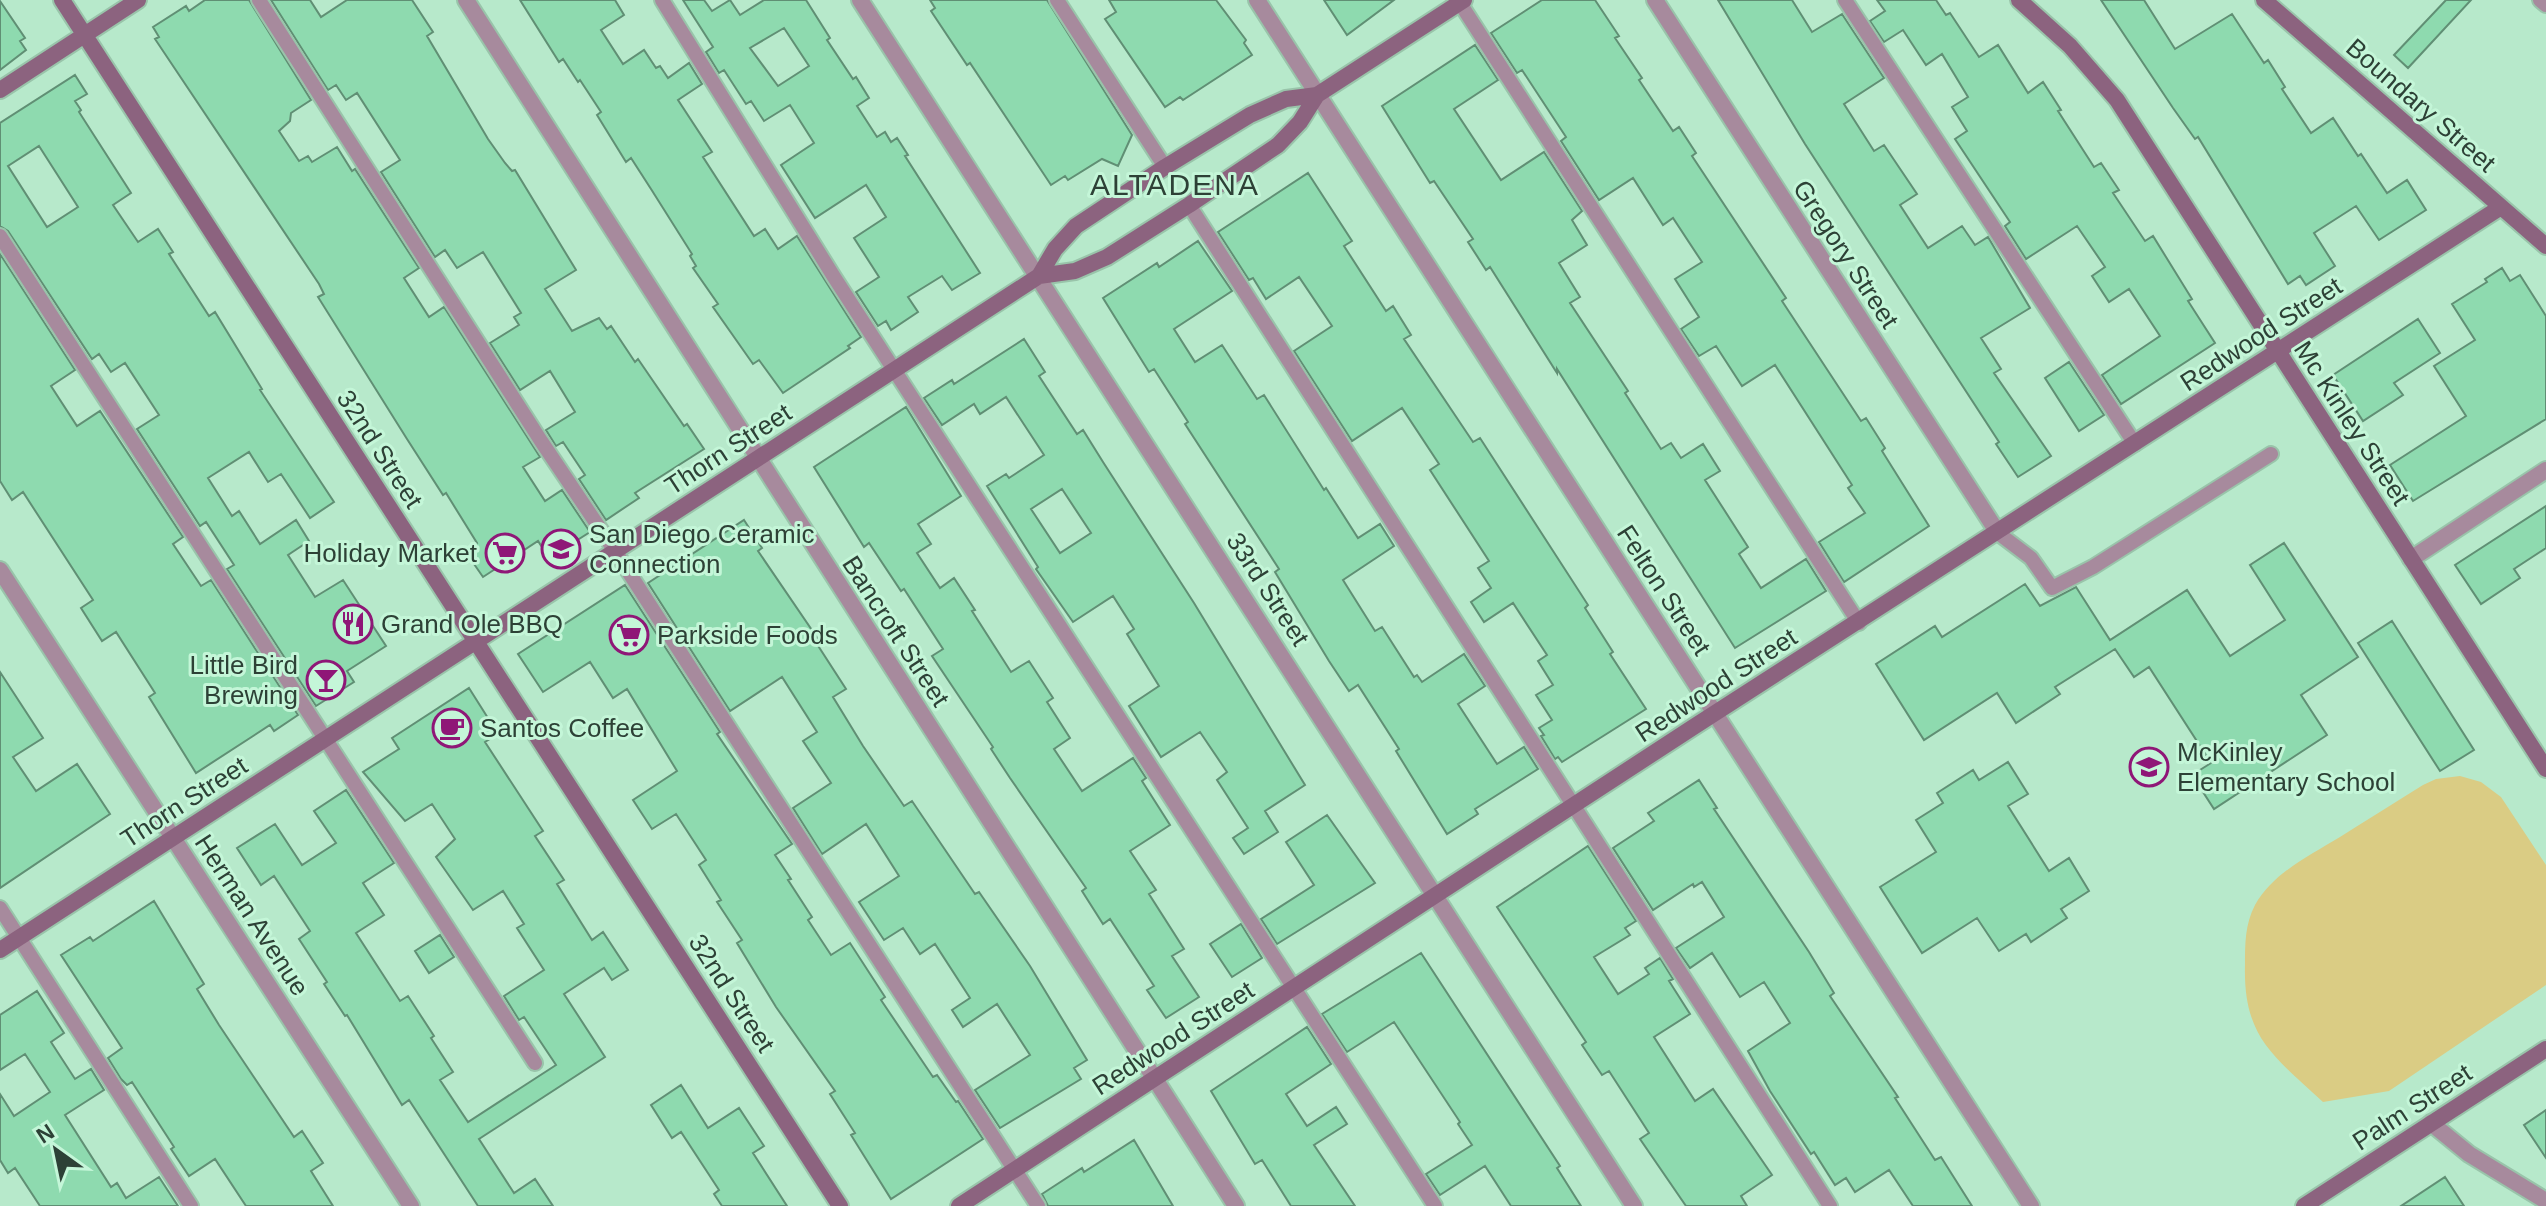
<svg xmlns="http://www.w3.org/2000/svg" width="2546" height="1206" font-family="Arial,sans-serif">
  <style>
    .green { fill: #dacc84 }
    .building { fill: #8edaaf; stroke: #608f74; stroke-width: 2; fill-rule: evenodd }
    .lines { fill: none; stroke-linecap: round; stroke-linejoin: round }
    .lane-casing { stroke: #99c4aa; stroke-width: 18 }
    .street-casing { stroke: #99c4aa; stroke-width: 20 }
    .secondary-casing { stroke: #99c4aa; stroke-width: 20 }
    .lane { stroke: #a78a9d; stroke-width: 14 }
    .street { stroke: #a78a9d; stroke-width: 16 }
    .secondary { stroke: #8c637f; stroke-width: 16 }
    .labels { text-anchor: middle; stroke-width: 6; stroke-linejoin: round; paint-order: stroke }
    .street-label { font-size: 26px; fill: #2d4136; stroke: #c4f6d8 }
    .poi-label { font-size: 26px; fill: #2d4136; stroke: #c4f6d8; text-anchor: start }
    .quarter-label { font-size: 30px; letter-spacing: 2px; fill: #2d4136; stroke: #c4f6d8 }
  </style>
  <rect width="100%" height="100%" fill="#b7e9cb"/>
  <path class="green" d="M2460,776l21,6 20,15 45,68v120l-157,106 -66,11c-49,-46 -80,-64 -78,-137 0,-21 0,-41 10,-60 19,-33 54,-49 85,-68 28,-18 56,-35 83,-52l13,-6z"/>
  <path class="building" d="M205,0h44l62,100 -20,13 -1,8 -11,10 20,30 9,-5 4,6 25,-15 15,24 3,-2 64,99 -15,10 25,39 15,-10 96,150 -17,10 22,34 17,-11 28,42 -41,26 -11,-17 -55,36 -18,-26 12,-8 -31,-50 -3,2 -36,-56 -89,-142 6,-3 -5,-10 -164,-245 4,-2 -6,-10 33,-21 3,5z
    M271,0h39l11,17 26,-17h65l21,32 -6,4 61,103 17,24 7,8 3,-1 61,100 -31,19 27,42 27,-13 8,11 4,-3 24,36 3,-3 46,67 3,-2 17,25 -69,44 4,5 -33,22 -27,-41 6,-4 -22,-33 -7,4 -10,-16 29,-18 -25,-41 -30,19 -30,-47 29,-18 -5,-8 7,-4 -38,-61 -26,16 -12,-18 -10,7 -54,-85 19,-12 -43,-67 -11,7 -10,-15 -8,5z
    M520,0h95l9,15 -23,15 22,34 21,-14 12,18 4,-2 8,12 21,-15 13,21 -24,16 34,52 -9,5 51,79 11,-7 13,20 19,-13 64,101 -13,9 2,2 -67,45 -24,-33 -6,4 -40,-57 5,-3 -25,-36 3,-2 -6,-10 2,-2 -41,-65 -20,-31 -5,4 -29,-47 4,-3 -21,-32 -2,2 -15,-23 -4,3z
    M683,0h21l8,11 18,-11 10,15 24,-15h42l24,38 -3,2 26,39 3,-2 13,21 -12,8 20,31 8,-5 6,10 6,-4 11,17 -3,1 75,117 -28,17 -10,-14 -34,21 10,15 -27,18 -5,-9 -8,5 -22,-34 23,-15 -25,-39 32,-21 -20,-32 -51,33 -34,-53 33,-22 -24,-38 -26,16 -13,-20 -5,3 -22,-34 -5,3 -13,-21 7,-5zM784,28l25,38 -31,20 -28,-38z
    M930,0h117l85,135 -14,31 -16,-7 -34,21 -3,-4 -14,9 -81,-122 -3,2 -36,-54 4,-3z
    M1109,0h107l30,40 -2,3 8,12 -69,45 -3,-3 -15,10 -60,-88 11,-7z
    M1324,0h70l-47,35z
    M1542,0h53l24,36 -4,2 27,40 -3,2 34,51 6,-4 17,26 -4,3 94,142 -4,3 79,120 5,-3 19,30 -3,3 47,75 -85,56 -25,-40 46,-29 -17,-25 4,-3 -77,-120 -33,21 -26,-40 -17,10 -18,-27 18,-12 -24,-38 27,-17 -29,-44 -10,7 -30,-47 -34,22 -38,-59 5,-4 -44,-67 -5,3 -26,-40z
    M1718,0h74l20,32 30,-18 42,64 -40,26 30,47 10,-6 33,49 -17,11 28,43 34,-22 13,19 13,-8 42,71 -49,30 20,31 -7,4 57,83 -33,21 -22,-33 3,-2 -194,-298z
    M1877,0h59l10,15 4,-2 29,44 19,-12 30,48 15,-11 18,28 -3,1 36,56 7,-4 18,27 -6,3 32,48 8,-5 39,63 -4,2 27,42 -94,61 -19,-29 58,-39 -31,-47 -20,13 -17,-26 13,-9 -28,-41 -51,33 -21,-33 5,-4 -55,-83 12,-8 -15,-24 16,-10 -26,-43 -16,11 -23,-35 -19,12 -14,-21 15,-10z
    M2101,0h43l31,49 57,-35 32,49 4,-3 17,27 -3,2 29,44 22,-15 25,38 3,-2 26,39 20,-13 19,30 -47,30 -23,-34 -42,27 21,33 -29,19 -6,-9 -12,8 -90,-147 -3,2 -22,-31z
    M2446,0h25l-63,68 -14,-13z
    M0,1l25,37 -5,3 6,9 -26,20z
    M1475,45l23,35 -44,29 47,71 43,-28 38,59 -10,9 15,25 -28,18 21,34 -10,6 58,88 -3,2 36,56 10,-6 10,15 22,-14 17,27 -15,9 43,67 -9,7 22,34 45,-29 20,32 -91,57 -178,-279v4l-67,-106 -4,3 -18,-28 5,-3 -39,-58 -4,2 -48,-77z
    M75,75l12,19 -12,7 6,9 -2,2 52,81 -18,12 25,37 20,-13 15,23 -4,2 40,62 6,-4 47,77 -2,1 74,112 -24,16 -29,-44 -13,8 -19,-30 -41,26 24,38 7,-5 21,33 36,-24 13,21 -21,14 27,42 28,-17 43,66 -39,25 7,11 -38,24 -89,-137 7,-4 -28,-43 -6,4 -63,-97 22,-14 -34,-52 -14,9 -12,-18 -7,5 -84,-128 -8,-5v-103zM39,146l39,61 -31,20 -39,-61z
    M1308,173l44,68 -8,5 42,65 7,-5 18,29 -7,4 69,103 7,-4 108,167 -3,3 28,44 -3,2 36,55 -84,53 -4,-5 -3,2 -14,-23 3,-1 -5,-7 13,-8 -16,-25 17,-10 -15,-24 9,-6 -34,-52 -29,19 -13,-20 20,-14 -13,-20 11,-7 -59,-91 9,-6 -37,-56 -50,33 -58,-90 38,-25 -33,-49 -33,22 -13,-21 -4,2 -31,-48z
    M1198,241l34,50 -58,38 21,33 27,-17 35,54 7,-4 60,95 2,-2 32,50 22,-14 14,22 -51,34 32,51 7,-4 32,50 3,-2 5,7 42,-28 21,32 -27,18 39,60 27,-17 14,22 -63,40 3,5 -31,20 -51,-83 3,-2 -41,-64 -9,6 -20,-30 -54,-89 4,-3 -94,-145 3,-2 -34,-53 -5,3 -46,-74 54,-35 2,4z
    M0,254l75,116 -24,16 26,40 23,-15 83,126 -10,7 28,42 10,-6 87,135 -24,16 -4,-6 -74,48 -47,-76 6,-4 -39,-61 -14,9 -21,-33 12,-8 -70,-108 -11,8 -12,-19z
    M2502,268l8,13 10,-6 26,41v103l-133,82 -23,-36 76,-49 -32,-50 41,-26 -23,-36 35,-22 -2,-3z
    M2418,319l22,34 -46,30 9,12 -40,26 -30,-46z
    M1024,339l21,33 -6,4 38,58 6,-4 20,32 91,141 111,182 -40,26 13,21 -34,22 -11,-16 15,-10 -31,-48 10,-8 -27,-40 -39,25 -32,-51 30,-20 -32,-52 7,-5 -21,-33 -40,26 -37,-53 2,-2 -51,-81 19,-12 3,4 35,-23 -38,-58 -26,17 -6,-10 -32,21 -18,-27 28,-18 2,4zM1062,489l29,44 -31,20 -29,-44z
    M2069,362l35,53 -25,16 -34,-53z
    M906,407l55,89 -43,28 13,20 -14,9 23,35 14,-10 21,32 -3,1 39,61 18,-11 24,37 -6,4 23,36 -16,11 28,42 51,-33 13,20 -4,3 28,44 -40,26 26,39 -7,4 35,55 -12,7 27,41 -33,21 -19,-28 7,-4 -44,-67 -7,5 -21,-33 4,-3 -76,-110 -19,-29 2,-2 -61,-91 11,-7 -39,-60 -3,2 -32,-48 -5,4 -50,-80z
    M2546,506v42l-32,21 6,9 -39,26 -26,-39z
    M744,520l18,28 -4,3 60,88 -3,2 31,48 -13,8 30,49 41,60 8,-5 63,93 4,-2 51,74 57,94 -13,8 7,11 -81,49 -25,-38 55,-35 -33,-51 -34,23 -11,-17 18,-12 -35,-54 -15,10 -17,-26 -19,12 -25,-38 40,-26 -33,-52 -44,30 -29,-46 38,-25 -28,-42 14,-9 -35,-55 -52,34 -82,-128z
    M2284,543l74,114 -57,38 26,40 -113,74 -22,-34 19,-12 -62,-96 -15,10 -19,-28 -60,38 5,7 -44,29 -19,-30 -73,47 -48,-76 59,-38 7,11 83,-53 15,22 36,-19 34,53 77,-50 43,66 55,-36 -35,-55z
    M625,585l95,147 -3,2 75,110 -17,11 16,24 -3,1 24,37 -4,3 23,35 19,-12 35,54 -4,3 52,77 4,-2 19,27 2,-1 25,38 -92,60 -40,-64 4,-2 -25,-39 5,-3 -59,-84 -39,-64 5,-3 -25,-38 4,-2 -22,-35 7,-5 -30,-46 -24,15 -19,-29 44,-29 -50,-82 -14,9 -23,-36 -47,30 -25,-38z
    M2392,621l82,129 -34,21 -82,-128z
    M0,672l43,66 -30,19 23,34 41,-27 33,50 -110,74z
    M469,688l29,46 -13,8 58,89 -8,5 29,44 -7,4 35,56 11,-8 25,38 -16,10 -8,-12 -40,26 41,63 -126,82 35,54 21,-14 18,27h-75l-69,-106 -7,5 -55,-90 -2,1 -21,-32 3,-2 -28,-43 11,-8 -36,-55 -13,9 -24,-37 38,-24 27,41 34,-22 -22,-32 32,-21 48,73 -31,20 21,32 -28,18 44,68 8,-5 26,40 -3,2 22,34 -13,8 28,42 88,-57 -32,-48 -5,3 -15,-24 40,-26 -27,-42 7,-4 -21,-33 -30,19 -37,-53 19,-18 -23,-35 -27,17 -42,-49 36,-23 -7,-11z
    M2008,762l20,32 -20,12 41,65 20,-13 20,33 -28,18 6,9 -36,24 -5,-8 -27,17 -22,-33 -55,35 -42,-66 56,-35 -20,-32 27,-17 -6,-10 36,-23 6,10z
    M1699,780l18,28 -3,1 95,143 25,41 -4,3 68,101 -3,1 40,62 6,-3 31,49h-59l-24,-36 -34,22 -9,-14 -11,7 -21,-33 -3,2 -41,-63 -22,-40 42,-28 -26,-41 -24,15 -28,-44 -22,15 -14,-20 48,-31 -22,-35 -8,5 -1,-3 -40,26 -40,-62 41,-27 -6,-8z
    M1327,815l48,68 -98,61 -16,-25 53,-34 -28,-43z
    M1588,846l48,75 -11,7 5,7 -36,22 24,37 31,-20 -4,-6 15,-10 13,21 -4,2 21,33 -36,23 41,64 18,-12 59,86 -31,21 6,10h-61l-46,-67 9,-6 -40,-62 -7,4 -20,-30 4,-3 -89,-135z
    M154,901l50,83 -7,5 22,36 75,112 8,-6 21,32 -12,8 22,35h-87l-31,-47 -26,17 -18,-27 3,-2 -42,-65 -5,3 -6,-6 -13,-21 14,-10 -61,-93 29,-18 3,4z
    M1241,924l21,34 -30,19 -22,-33z
    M440,935l14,22 -25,16 -14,-22z
    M1421,953l139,213 -3,2 24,38h-70l-26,-40 -45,29 -14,-21 46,-29 -14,-21 2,-2 -66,-100 -47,30 -25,-38z
    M37,991l27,42 -13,9 24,37 16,-10 13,21 -39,25 46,72 6,-4 9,15 33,-21 19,29h-138l-25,-38 -7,5 -8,-13v-66l14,22 36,-24 -25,-38 -25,16v-55z
    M1307,1027l24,37 -45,30 21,32 29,-19 11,17 -33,21 41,61h-64l-29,-46 -7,4 -44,-73z
    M681,1085l27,43 31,-20 25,38 -11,7 34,53h-65l-8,-12 5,-4 -38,-58 -9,6 -21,-33z
    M2546,1110v48l-22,-33z
    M1134,1140l39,66h-125l-6,-12 40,-26 2,4z
    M2445,1177l19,29h-63z"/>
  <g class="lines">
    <g class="lane-casing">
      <path id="lane" d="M259,0l282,441 74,110 423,655
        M662,0l172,277 601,929
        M1057,0l108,167
        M1458,0l401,623
        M1845,0l290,444
        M2540,0l6,5
        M1189,205l641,1001
        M0,236l535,827
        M1998,533l33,25 21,30 41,-21 178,-113
        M0,908l191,298"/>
    </g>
    <g class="street-casing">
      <path id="street" d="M466,0l770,1206
        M860,0l774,1206
        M1257,0l774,1206
        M1655,0l343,533
        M2411,559l135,-89
        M0,570l411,636
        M2431,1123l38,31 77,47"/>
    </g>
    <g class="secondary-casing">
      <path id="secondary" d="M62,0l778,1206
        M2019,0l51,46 47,54 429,669
        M2264,0l282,246
        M0,90l138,-90
        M1039,276l36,-5 32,-14 82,-52 89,-60 22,-23 17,-27 147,-95
        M0,950l1039,-674 16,-27 21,-23 89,-59 85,-52 36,-16 31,-4
        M959,1206l736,-480 806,-519
        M2304,1206l242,-157"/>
    </g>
    <use href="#lane" class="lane"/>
    <use href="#street" class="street"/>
    <use href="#secondary" class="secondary"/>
  </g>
  <defs>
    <g id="school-ring" transform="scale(2)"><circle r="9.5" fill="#c4f6d8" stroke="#8f1777" stroke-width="1.5"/><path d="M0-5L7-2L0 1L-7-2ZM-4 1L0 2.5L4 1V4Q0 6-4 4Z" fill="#8f1777"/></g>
    <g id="supermarket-ring" transform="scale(2)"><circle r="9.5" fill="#c4f6d8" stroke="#8f1777" stroke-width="1.5"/><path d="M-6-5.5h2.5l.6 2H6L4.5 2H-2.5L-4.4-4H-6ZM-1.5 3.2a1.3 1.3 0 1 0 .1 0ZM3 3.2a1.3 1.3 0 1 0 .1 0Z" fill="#8f1777"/></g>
    <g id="restaurant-ring" transform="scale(2)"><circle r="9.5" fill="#c4f6d8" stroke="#8f1777" stroke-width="1.5"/><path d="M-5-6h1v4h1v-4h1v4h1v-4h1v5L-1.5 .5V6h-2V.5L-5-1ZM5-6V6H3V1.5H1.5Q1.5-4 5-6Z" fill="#8f1777"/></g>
    <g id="bar-ring" transform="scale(2)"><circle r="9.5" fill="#c4f6d8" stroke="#8f1777" stroke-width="1.5"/><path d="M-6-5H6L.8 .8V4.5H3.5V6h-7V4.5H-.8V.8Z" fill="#8f1777"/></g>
    <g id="cafe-ring" transform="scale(2)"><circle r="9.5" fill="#c4f6d8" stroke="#8f1777" stroke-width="1.5"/><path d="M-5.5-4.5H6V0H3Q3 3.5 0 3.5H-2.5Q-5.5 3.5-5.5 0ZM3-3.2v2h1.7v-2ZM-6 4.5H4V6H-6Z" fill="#8f1777"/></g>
  </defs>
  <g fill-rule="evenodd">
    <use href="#school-ring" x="561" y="549"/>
    <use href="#supermarket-ring" x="505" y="553"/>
    <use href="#restaurant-ring" x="353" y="624"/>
    <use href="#supermarket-ring" x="629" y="635"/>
    <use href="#bar-ring" x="326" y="680"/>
    <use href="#cafe-ring" x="452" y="728"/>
    <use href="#school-ring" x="2149" y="767"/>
  </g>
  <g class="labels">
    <g class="street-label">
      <text transform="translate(2421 105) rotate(41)" y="9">Boundary Street</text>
      <text transform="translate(1846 254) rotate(57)" y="9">Gregory Street</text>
      <text transform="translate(2261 334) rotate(-33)" y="9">Redwood Street</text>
      <text transform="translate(2352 423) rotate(57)" y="9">Mc Kinley Street</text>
      <text transform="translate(380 449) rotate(57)" y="9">32nd Street</text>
      <text transform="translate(728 449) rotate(-33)" y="9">Thorn Street</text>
      <text transform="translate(1268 589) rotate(57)" y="9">33rd Street</text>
      <text transform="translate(1664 590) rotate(57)" y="9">Felton Street</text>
      <text transform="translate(896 631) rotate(57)" y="9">Bancroft Street</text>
      <text transform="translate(1716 685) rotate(-33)" y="9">Redwood Street</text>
      <text transform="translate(184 802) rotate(-33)" y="9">Thorn Street</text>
      <text transform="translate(252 915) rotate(57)" y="9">Herman Avenue</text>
      <text transform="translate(732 993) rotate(57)" y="9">32nd Street</text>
      <text transform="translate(1173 1038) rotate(-33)" y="9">Redwood Street</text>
      <text transform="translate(2412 1107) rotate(-33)" y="9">Palm Street</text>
    </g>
    <g class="poi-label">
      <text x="589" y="543">San Diego Ceramic<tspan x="589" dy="30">Connection</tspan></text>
      <text x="477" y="562" text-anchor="end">Holiday Market</text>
      <text x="381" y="633">Grand Ole BBQ</text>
      <text x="657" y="644">Parkside Foods</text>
      <text x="298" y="674" text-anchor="end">Little Bird<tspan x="298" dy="30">Brewing</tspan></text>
      <text x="480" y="737">Santos Coffee</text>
      <text x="2177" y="761">McKinley<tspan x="2177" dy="30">Elementary School</tspan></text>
    </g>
    <g class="quarter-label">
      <text x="1175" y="195">ALTADENA</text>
    </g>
  </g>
  <g transform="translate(56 1150) rotate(327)" stroke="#c4f6d8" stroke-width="6" paint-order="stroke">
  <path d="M0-6L14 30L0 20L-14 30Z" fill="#2d4136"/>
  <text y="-12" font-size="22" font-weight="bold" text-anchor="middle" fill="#2d4136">N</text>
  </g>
</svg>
